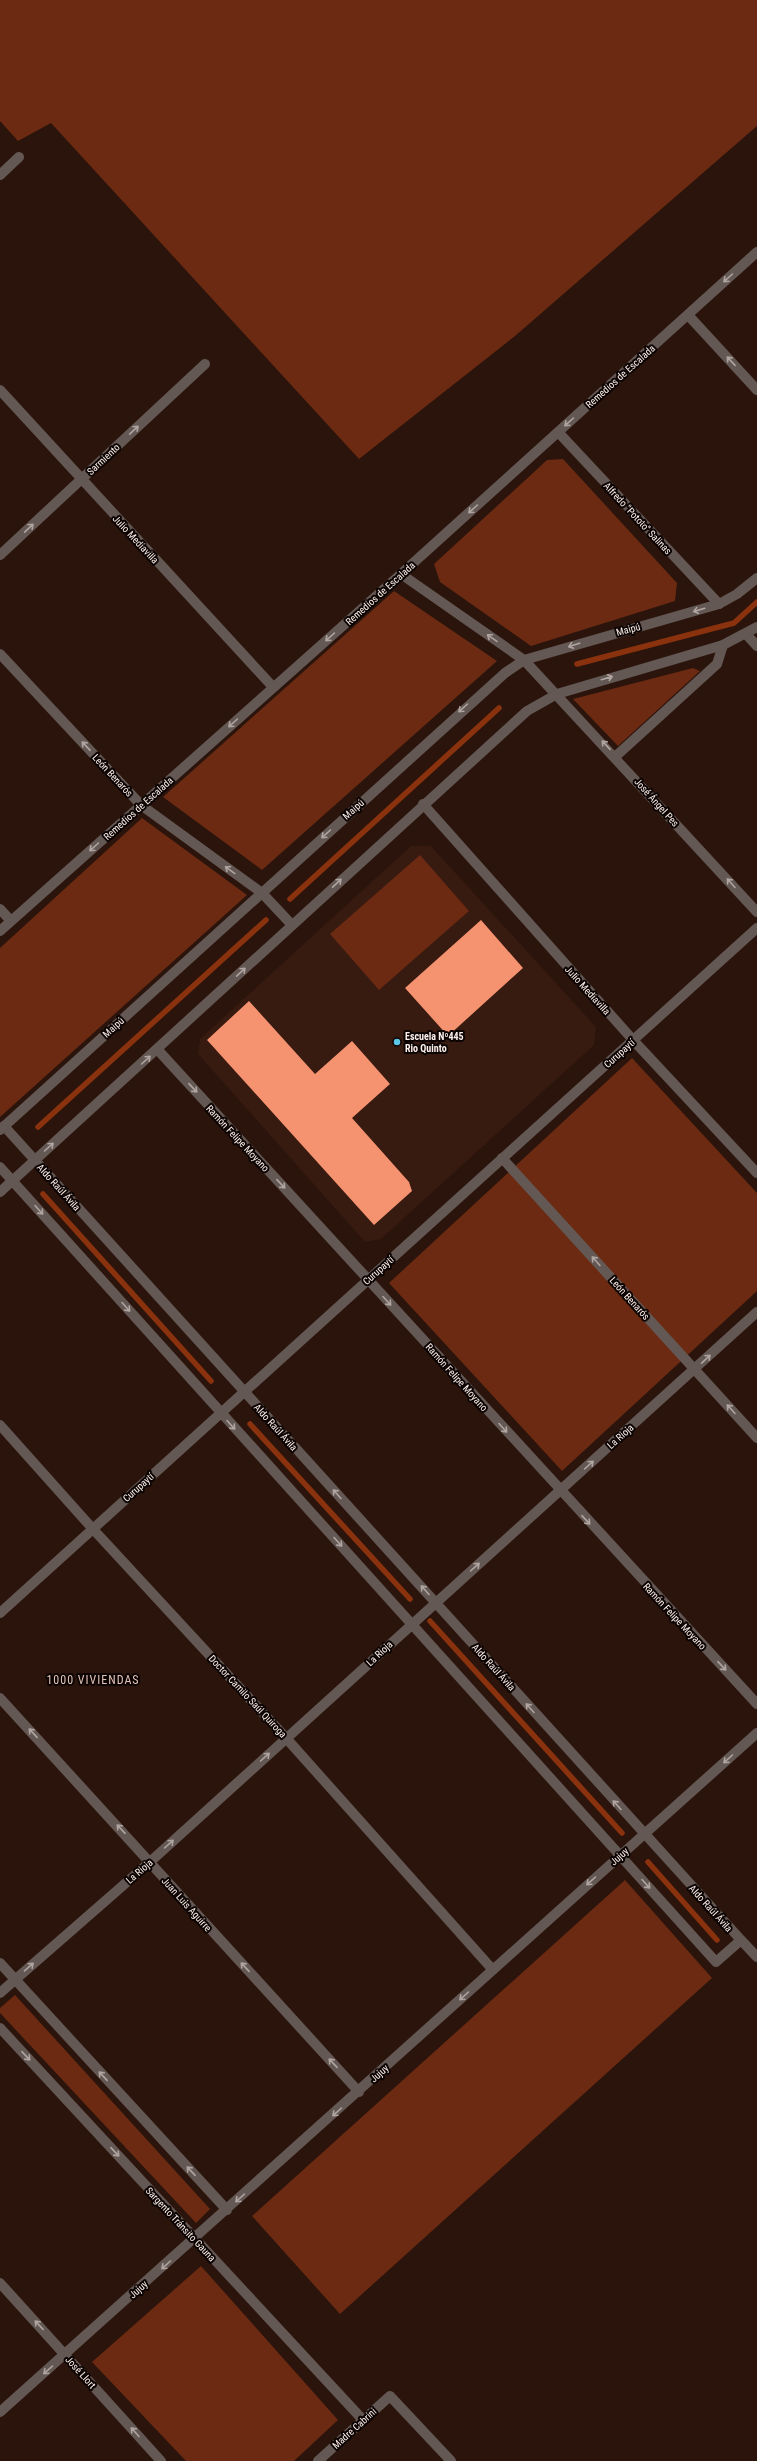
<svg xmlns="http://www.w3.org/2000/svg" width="757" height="2461" font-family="'Roboto Condensed',sans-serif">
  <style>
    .built { fill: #371a10 }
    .green { fill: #6b2a11 }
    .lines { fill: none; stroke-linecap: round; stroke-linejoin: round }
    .stream { stroke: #8a320d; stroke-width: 5.5 }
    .building { fill: #f59270 }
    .minor { stroke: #645854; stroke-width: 10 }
    .tertiary { stroke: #645854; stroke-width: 10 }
    .oneway { stroke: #b0a4a0 }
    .poi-dot { fill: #5bc8e7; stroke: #0c0402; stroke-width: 1.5 }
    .labels { text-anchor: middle; stroke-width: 4; stroke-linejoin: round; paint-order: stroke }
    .street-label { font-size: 10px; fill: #fdf0eb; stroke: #0c0402 }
    .poi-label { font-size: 10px; font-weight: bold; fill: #fdf0eb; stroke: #0c0402; text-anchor: start }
    .quarter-label { font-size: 12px; letter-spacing: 1px; fill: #e4c4b9; stroke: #0c0402 }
  </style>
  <rect width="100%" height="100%" fill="#2a140c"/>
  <path class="built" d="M411,846h20l165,181 -2,18 -213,194 -16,3 -167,-188 2,-15z"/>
  <path class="green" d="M0,0h757v126l-242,210 -156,123 -308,-336 -33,18 -18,-20z
    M563,459l114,124 -2,18 -144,45 -91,-64 -6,-18 113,-104z
    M394,591l103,70 -235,209 -99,-73z
    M693,668l7,3 -82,75 -45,-47z
    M142,818l105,77 -247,222v-169z
    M420,855l49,56 -90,79 -49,-56z
    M632,1058l125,135v98l-195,180 -173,-188z
    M625,1880l87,98 -372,336 -88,-98z
    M15,1995l195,214 -14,14 -196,-210v-5z
    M201,2266l137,154 -44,41h-108l-94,-99z"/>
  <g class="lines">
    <path class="stream" d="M577,664l157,-41 23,-21
      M290,899l209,-191
      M38,1127l228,-207
      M43,1194l168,187
      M250,1424l160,175
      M430,1621l192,212
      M648,1862l69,78"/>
  </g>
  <path class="building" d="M481,920l42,48 -75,68 -43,-48z
    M249,1001l66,73 37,-33 38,43 -38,34 57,64 3,9 -38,34 -167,-185z"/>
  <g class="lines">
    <path class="minor" d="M0,175l19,-18
      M688,315l69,75
      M0,390l273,297
      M558,432l161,172
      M0,555l205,-191
      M401,574l123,86 233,252
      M746,634l11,12
      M0,654l141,151 121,88 30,32
      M616,756l101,-92 6,-19
      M423,804l210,236 124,133
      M0,909l11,12
      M0,931l401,-357 356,-322
      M157,1049l600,655
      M502,1158l255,280
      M0,1167l716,795 25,-22 -737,-814
      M0,1425l92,103 194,210 207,232
      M0,1698l359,394
      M741,1940l16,17
      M0,1963l227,247
      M0,1993l151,-132 606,-549
      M0,2028l363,392
      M0,2283l161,178
      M0,2412l757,-679
      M318,2461l72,-65 61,65"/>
    <path class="tertiary" d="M0,1130l505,-457 19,-13 195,-56 18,-10 20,-16
      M0,1192l527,-481 30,-17 166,-49 34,-18
      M0,1613l757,-685"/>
  </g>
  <defs><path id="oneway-shaft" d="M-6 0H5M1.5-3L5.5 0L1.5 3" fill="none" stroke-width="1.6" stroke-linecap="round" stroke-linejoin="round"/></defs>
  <g class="oneway">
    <use href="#oneway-shaft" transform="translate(728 278) rotate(138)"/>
    <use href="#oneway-shaft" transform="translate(731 361) rotate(-133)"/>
    <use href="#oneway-shaft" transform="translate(569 422) rotate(138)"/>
    <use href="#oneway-shaft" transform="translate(134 430) rotate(-43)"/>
    <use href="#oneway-shaft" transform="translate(473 509) rotate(138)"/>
    <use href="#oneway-shaft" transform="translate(29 528) rotate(-43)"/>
    <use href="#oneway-shaft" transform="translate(699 610) rotate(164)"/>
    <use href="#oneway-shaft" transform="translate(330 637) rotate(138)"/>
    <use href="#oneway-shaft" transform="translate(492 638) rotate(-145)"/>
    <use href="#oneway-shaft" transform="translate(574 645) rotate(162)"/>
    <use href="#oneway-shaft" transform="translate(607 678) rotate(-16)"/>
    <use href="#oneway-shaft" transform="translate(463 708) rotate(138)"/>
    <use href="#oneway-shaft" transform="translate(233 723) rotate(138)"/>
    <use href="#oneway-shaft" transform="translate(606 745) rotate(-133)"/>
    <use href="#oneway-shaft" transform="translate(86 746) rotate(-133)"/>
    <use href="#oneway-shaft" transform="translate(326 834) rotate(138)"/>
    <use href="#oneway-shaft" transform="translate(94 847) rotate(138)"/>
    <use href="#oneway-shaft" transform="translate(230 870) rotate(-144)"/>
    <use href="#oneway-shaft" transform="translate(337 883) rotate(-43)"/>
    <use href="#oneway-shaft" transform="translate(731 883) rotate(-132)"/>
    <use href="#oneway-shaft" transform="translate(241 972) rotate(-43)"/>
    <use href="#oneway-shaft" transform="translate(146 1060) rotate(-42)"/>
    <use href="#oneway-shaft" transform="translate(193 1088) rotate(47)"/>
    <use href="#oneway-shaft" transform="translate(49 1147) rotate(-42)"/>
    <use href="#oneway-shaft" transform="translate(281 1184) rotate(47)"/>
    <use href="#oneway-shaft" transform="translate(39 1210) rotate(48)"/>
    <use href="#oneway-shaft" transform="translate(596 1261) rotate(-132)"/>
    <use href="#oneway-shaft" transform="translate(387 1301) rotate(48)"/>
    <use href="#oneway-shaft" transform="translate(126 1307) rotate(48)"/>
    <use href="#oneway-shaft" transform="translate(706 1359) rotate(-43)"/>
    <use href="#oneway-shaft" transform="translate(731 1409) rotate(-132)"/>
    <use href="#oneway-shaft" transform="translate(231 1425) rotate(48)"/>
    <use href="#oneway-shaft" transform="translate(503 1428) rotate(48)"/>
    <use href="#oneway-shaft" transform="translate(589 1465) rotate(-42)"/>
    <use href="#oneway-shaft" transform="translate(337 1494) rotate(-132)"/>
    <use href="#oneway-shaft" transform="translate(586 1520) rotate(47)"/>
    <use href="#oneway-shaft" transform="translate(338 1542) rotate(48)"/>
    <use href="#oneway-shaft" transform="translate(475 1567) rotate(-42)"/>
    <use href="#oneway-shaft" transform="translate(425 1590) rotate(-132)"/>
    <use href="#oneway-shaft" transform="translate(722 1666) rotate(47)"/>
    <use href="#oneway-shaft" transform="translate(530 1708) rotate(-132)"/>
    <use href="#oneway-shaft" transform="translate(33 1733) rotate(-133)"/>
    <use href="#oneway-shaft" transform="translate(265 1757) rotate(-42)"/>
    <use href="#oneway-shaft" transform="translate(728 1759) rotate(138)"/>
    <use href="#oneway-shaft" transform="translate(617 1805) rotate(-132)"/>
    <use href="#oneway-shaft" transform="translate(121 1829) rotate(-133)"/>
    <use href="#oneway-shaft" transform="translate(169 1844) rotate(-42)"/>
    <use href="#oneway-shaft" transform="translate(591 1881) rotate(138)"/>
    <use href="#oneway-shaft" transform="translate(646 1884) rotate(48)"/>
    <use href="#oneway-shaft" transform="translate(29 1967) rotate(-41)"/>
    <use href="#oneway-shaft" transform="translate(245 1967) rotate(-133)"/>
    <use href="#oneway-shaft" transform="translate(464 1996) rotate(138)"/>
    <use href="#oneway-shaft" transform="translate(26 2056) rotate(47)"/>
    <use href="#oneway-shaft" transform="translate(333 2063) rotate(-133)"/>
    <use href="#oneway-shaft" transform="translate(103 2076) rotate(-133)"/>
    <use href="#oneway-shaft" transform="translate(337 2112) rotate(138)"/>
    <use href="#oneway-shaft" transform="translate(115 2152) rotate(47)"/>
    <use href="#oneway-shaft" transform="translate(191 2171) rotate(-133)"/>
    <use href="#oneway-shaft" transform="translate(240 2198) rotate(138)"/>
    <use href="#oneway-shaft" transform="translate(166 2265) rotate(138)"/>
    <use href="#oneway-shaft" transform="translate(39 2325) rotate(-133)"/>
    <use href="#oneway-shaft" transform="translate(48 2370) rotate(138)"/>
    <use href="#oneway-shaft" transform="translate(135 2432) rotate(-132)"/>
  </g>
  <circle class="poi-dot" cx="397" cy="1042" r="4"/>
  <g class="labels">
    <g class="street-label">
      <text transform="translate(620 376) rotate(-42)" y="4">Remedios de Escalada</text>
      <text transform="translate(103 459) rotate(-43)" y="4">Sarmiento</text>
      <text transform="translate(638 518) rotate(47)" y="4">Alfredo "Pototo" Salinas</text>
      <text transform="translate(136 539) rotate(47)" y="4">Julio Mediavilla</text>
      <text transform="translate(380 593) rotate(-42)" y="4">Remedios de Escalada</text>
      <text transform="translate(628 629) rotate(-15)" y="4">Maipú</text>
      <text transform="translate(113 775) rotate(47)" y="4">León Benarós</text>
      <text transform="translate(657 802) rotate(48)" y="4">José Ángel Pes</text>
      <text transform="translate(138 808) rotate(-42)" y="4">Remedios de Escalada</text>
      <text transform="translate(353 809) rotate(-42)" y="4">Maipú</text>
      <text transform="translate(588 990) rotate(48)" y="4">Julio Mediavilla</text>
      <text transform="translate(113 1027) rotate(-42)" y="4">Maipú</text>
      <text transform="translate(619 1053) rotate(-42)" y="4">Curupaytí</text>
      <text transform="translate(238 1138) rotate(47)" y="4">Ramón Felipe Moyano</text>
      <text transform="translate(59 1187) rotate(48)" y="4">Aldo Raúl Ávila</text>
      <text transform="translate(378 1270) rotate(-42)" y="4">Curupaytí</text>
      <text transform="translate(630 1298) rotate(48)" y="4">León Benarós</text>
      <text transform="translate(457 1377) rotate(48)" y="4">Ramón Felipe Moyano</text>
      <text transform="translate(276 1427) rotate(48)" y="4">Aldo Raúl Ávila</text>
      <text transform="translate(620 1436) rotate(-42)" y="4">La Rioja</text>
      <text transform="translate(138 1487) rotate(-42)" y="4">Curupaytí</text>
      <text transform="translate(675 1616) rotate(47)" y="4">Ramón Felipe Moyano</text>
      <text transform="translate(379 1653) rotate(-43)" y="4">La Rioja</text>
      <text transform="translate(494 1667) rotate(48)" y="4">Aldo Raúl Ávila</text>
      <text transform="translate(248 1696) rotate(47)" y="4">Doctor Camilo Saúl Quiroga</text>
      <text transform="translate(619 1856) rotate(-42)" y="4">Jujuy</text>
      <text transform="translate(139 1871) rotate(-41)" y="4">La Rioja</text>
      <text transform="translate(187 1904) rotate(48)" y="4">Juan Luis Aguirre</text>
      <text transform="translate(711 1908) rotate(48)" y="4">Aldo Raúl Ávila</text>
      <text transform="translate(379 2073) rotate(-42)" y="4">Jujuy</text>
      <text transform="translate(181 2224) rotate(47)" y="4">Sargento Tránsito Gauna</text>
      <text transform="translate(138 2289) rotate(-42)" y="4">Jujuy</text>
      <text transform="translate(81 2372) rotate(48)" y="4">José Llort</text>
      <text transform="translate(354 2428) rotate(-42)" y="4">Madre Cabrini</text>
    </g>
    <g class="poi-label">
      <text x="405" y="1040">Escuela Nº445<tspan x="405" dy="12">Rio Quinto</tspan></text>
    </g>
    <g class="quarter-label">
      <text x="93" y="1684">1000 VIVIENDAS</text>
    </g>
  </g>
</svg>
